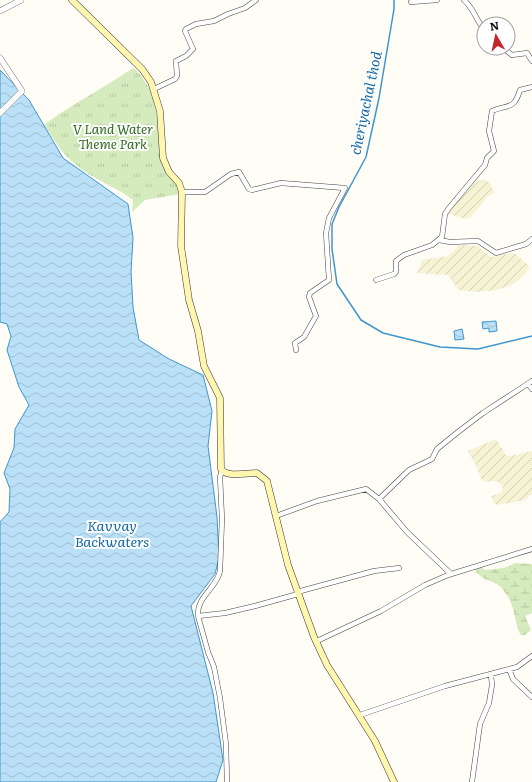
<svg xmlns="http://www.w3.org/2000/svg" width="532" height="782" font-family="Literata,serif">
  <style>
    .farmland { fill: url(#farmland-furrows) }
    .wetland { fill: url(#wetland-marsh) }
    .park { fill: url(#park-tufts) }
    .water { fill: url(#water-waves); stroke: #3f96cf }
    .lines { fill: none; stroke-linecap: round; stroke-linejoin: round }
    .stream { stroke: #3f96cf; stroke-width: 1.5 }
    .minor-casing { stroke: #444; stroke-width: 5.5 }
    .tertiary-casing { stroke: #444; stroke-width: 6 }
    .secondary-casing { stroke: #333; stroke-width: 7 }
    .minor { stroke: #fff; stroke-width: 4.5 }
    .tertiary { stroke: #fff; stroke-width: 5.5 }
    .secondary { stroke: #fff6b0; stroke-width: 6 }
    .labels { text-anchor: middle; stroke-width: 4; stroke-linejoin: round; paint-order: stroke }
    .park-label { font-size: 13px; font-style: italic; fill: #2f6b1f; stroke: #fff }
    .water-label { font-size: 14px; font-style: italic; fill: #1768a6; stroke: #fff }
  </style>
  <defs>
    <pattern id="farmland-furrows" width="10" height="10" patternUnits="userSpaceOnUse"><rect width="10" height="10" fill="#f6f3d4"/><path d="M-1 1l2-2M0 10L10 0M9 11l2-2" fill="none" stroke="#d2cfb5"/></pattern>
    <pattern id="wetland-marsh" width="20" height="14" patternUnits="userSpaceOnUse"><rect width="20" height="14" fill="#d5ebbd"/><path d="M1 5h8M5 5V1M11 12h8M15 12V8" fill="none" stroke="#b6c8a1"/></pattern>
    <pattern id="park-tufts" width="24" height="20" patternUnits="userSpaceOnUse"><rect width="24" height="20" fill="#d5ebbd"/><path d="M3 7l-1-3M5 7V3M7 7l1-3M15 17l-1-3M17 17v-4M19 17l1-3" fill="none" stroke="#b6c8a1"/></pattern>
    <pattern id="water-waves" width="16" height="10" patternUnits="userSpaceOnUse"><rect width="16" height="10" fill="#b9e0f7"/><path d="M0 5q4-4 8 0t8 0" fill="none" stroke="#9ebfd3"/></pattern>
  </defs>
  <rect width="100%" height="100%" fill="#fffdf5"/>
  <path class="farmland" d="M483,179l6,3 6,11 -7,3 -18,22 -5,1 -16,-5 1,-4 22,-26z
    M459,245l19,1 11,10 4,1 19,-4 4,1 12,11 1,4 -10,11 -9,6 -14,4 -19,2 -19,-2 -10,-15 -31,-2 5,-13 26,-4z
    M496,439l10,16 4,1 22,-5v43l-8,6 -27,5 -3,-2 -3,-7 11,-3 1,-7 -6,-5 -12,1 -4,-3 -4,-11 -9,-17z"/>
  <path class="wetland" d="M515,563l17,1v49l-7,3 6,14 -6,5h-4c-6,-8 -6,-30 -15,-41 -2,-3 -7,-10 -11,-11 -9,-4 -14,-4 -20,-13v-2l6,-1 4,3 19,-2z"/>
  <path class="park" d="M133,68l7,6 14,22 9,69 11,15 6,14 -35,6 -13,12 1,-12c-18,-14 -41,-21 -58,-36 -13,-10 -22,-26 -31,-39 28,-21 60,-37 89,-57z"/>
  <path class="water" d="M0,70l29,30 34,58 65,46 5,34 -2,34 2,35 6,33 30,19 34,16 9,36 -4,35 9,71 2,41 -4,16 -24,32 22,87 10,67 -7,22h-216v-260l9,-10 1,-23 -6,-16 10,-25 1,-19 14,-24 -10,-18 -12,-37 4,-14 -4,-12 -7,-2z
    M496,321l1,10 -8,1v-4l-6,1 -1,-7z
    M462,329l2,10 -9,1 -1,-9z"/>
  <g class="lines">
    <path class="stream" d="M394,0v9l-15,89 -13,59 -27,50 -7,17v25l5,35 24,36 22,13 57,14 38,2 54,-13"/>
    <g class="minor-casing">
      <path id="minor" d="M464,0c11,10 11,19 20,29
        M411,2l26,-2
        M503,48l9,7 15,-2 5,8
        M154,89l21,-10 2,-3 -1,-15 10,-5 7,-7 -8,-18 1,-2 10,-5 18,-3 14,-7 17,-6 11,-8
        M182,192h23l26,-18 8,-2 10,17 3,1 29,-7 64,5 -16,30 -3,15 3,47 -19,13 -1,4 7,19 -12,21 -9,6 1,7
        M439,240l11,2 28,-1 18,12 30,-9 6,-5
        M376,280l18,-6 2,-2v-11l8,-6 28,-10 10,-8 3,-23 4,-6 36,-43 2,-7 7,-7 -5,-20 3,-20c15,-7 22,0 28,-21l12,-3
        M528,384l4,5
        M276,516l41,-15 49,-12 13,10 30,-29 23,-11 5,-10 21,-17 25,-19 49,-32
        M448,575l84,-26
        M297,592l77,-21 25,-3
        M198,616c-2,-19 19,-28 22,-45l2,-52 -2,-42 2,-7
        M317,641l64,-30 44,-26 23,-10 1,-3 -42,-40 -28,-33
        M509,669l4,10 19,18
        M360,715l85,-29 72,-19 15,-11
        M227,782l-1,-38 -6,-46 -6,-31 -6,-15 -10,-36 27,-3 30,-7 43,-12
        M472,782l8,-58 9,-21 3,-18 -1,-10"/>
    </g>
    <g class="tertiary-casing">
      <path id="tertiary" d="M0,11l21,-11
        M0,58l22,33 -22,22"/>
    </g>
    <g class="secondary-casing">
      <path id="secondary" d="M72,0l70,69 9,13 9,29 3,47 6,14 10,11 3,9 -1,54 8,54 9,31 6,35 16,32 1,71c6,9 26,4 36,4l10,8 21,84 26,72 13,28 48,76 19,41"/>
    </g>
    <use href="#minor" class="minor"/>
    <use href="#tertiary" class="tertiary"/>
    <use href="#secondary" class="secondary"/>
  </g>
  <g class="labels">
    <g class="park-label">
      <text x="113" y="134">V Land Water<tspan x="113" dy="15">Theme Park</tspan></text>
    </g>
    <g class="water-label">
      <text transform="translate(366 103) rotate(-78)" y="5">cheriyachal thod</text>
      <text x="112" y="531">Kavvay<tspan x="112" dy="16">Backwaters</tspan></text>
    </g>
  </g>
  <g transform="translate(496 36) rotate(351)"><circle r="19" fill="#ffffff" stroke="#a0a0a0"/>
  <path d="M0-3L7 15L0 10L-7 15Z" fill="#c4262e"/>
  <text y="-6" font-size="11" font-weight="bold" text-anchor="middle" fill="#111111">N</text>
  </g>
</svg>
